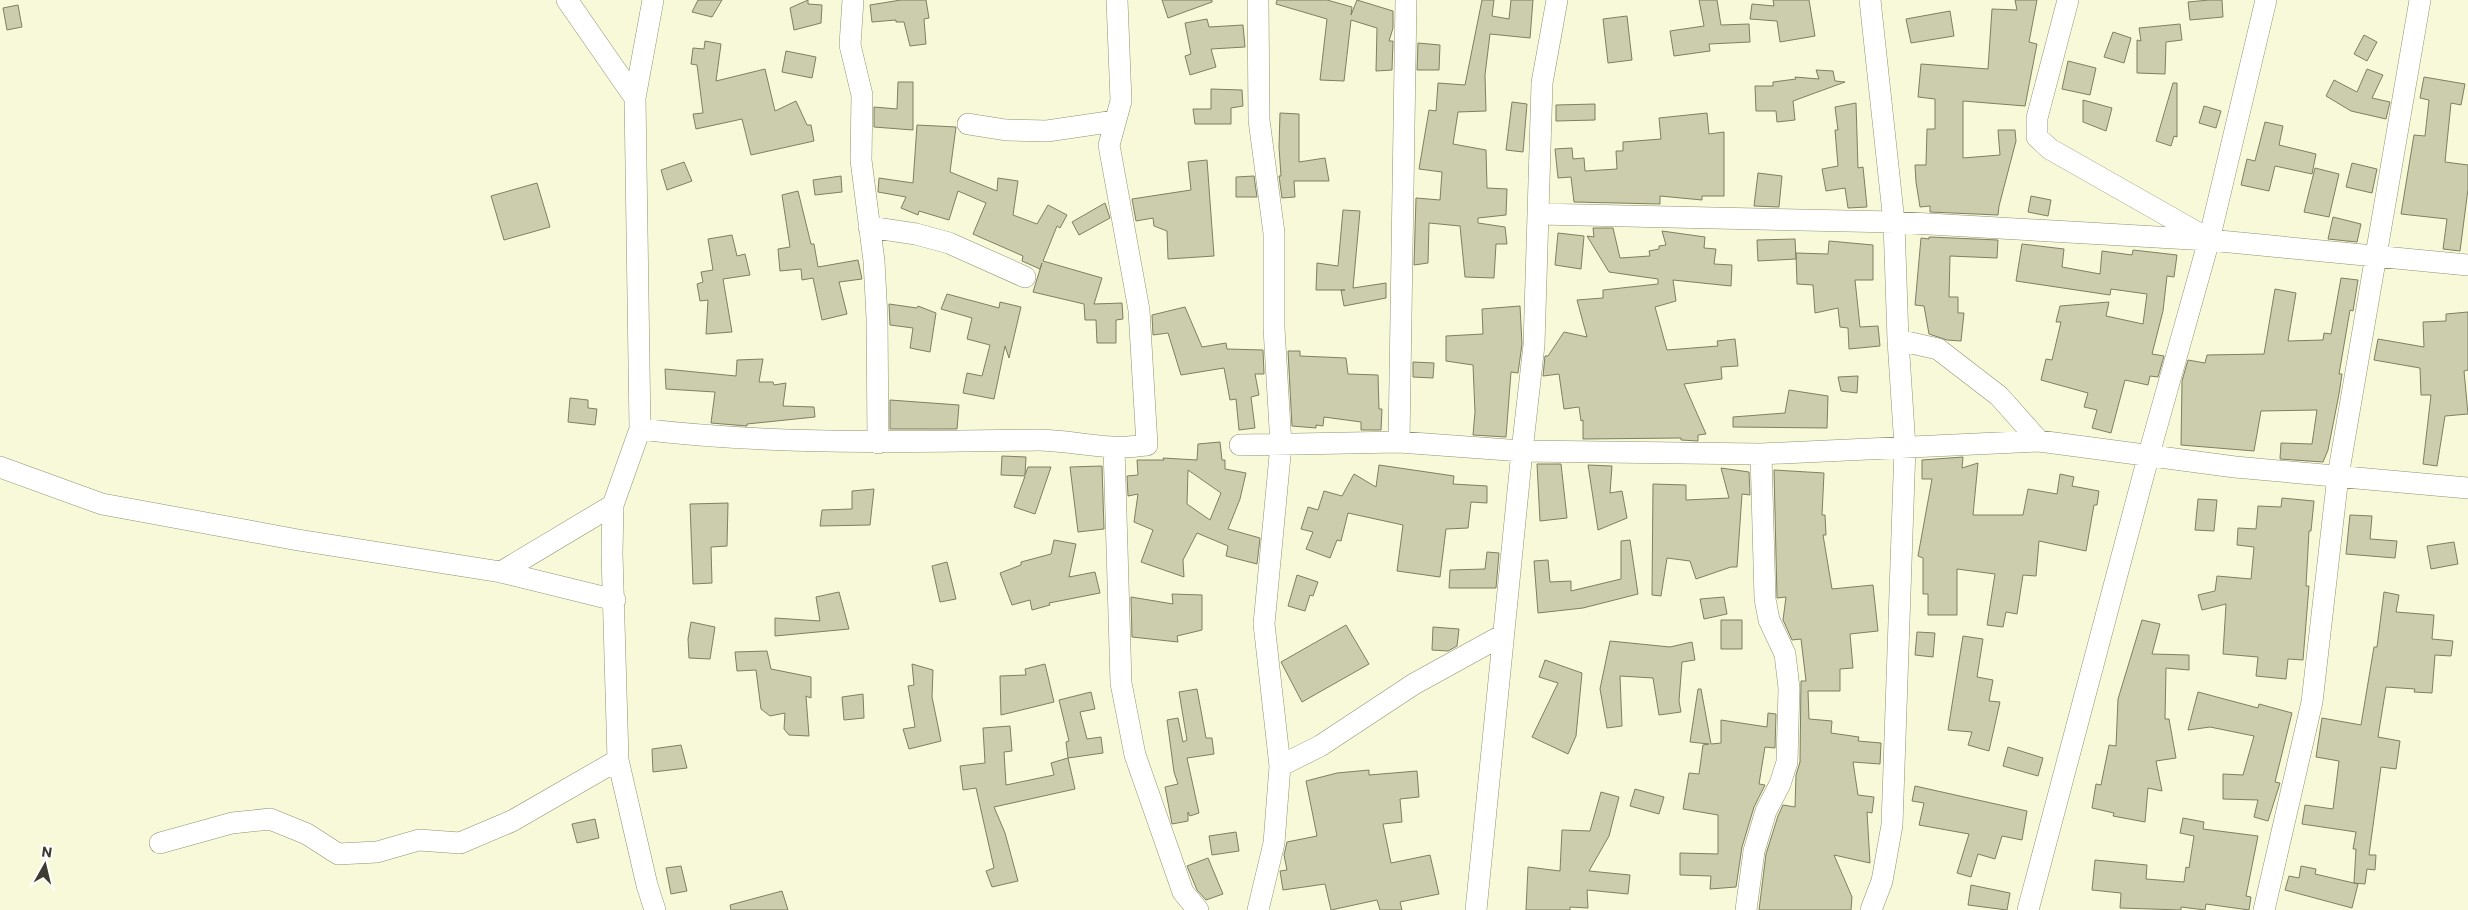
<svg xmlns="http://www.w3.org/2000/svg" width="2468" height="910" font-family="Commissioner,sans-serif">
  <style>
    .building { fill: #cccdad; stroke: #7f7f62; fill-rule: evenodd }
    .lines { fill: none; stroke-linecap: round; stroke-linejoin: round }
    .minor-casing { stroke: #919274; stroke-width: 22 }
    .minor { stroke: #fff; stroke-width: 21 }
  </style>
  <rect width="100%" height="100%" fill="#f8f9d8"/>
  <path class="building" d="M698,0h24l-10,17 -20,-5z
    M808,0v4l14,1 -1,18 -27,7 -4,-22z
    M901,0h25l3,18 -5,1 2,25 -16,2 -6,-24h-8v-2l-24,2 -2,-17z
    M1162,0h50v2l-44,16z
    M1277,0h50l25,7 -1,8 6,-15 36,11v17l-4,13h4l-1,29 -16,1 1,-43 -26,-8 -7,61 -24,-1 7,-61 -51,-15z
    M1482,0h12l-2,16 17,3 2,-19h22l-3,38 -40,-4 -5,41 1,36 -28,1 -5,32 33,6 1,38 20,1 -1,26 -28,3v5l27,4 2,17h-11l-2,34 -29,-1 -5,-51 -31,-3 -1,40 -14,2 2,-67 24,2 2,-28 -23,-3 10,-59 7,1 2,-28 27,2z
    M1699,0h18l4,25 28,-1 1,18 -41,2 1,7 -36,5 -4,-25 34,-5z
    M1773,0h36l6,36 -35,6 -3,-21 -27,-2 2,-15 22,2z
    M2015,0h22l-8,42 8,2 -12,62 -62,-5v57l37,-3 -2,-25h17l1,11 -17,65 -1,9 -68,-3v-6l-10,1 -4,-25 -1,-17h11l1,-36h8v-30l-17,-2 3,-33 67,5 4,-60 25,1z
    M2209,0h13l1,17 -33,3 -2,-18z
    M18,5l4,22 -15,3 -4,-22z
    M1950,11l4,25 -43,7 -5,-24z
    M1627,16l5,44 -24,3 -5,-44z
    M1207,19l2,8 34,-2 2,22 -34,2 5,18 -26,8 -5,-19 6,-2 -6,-31z
    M2180,24l2,16 -16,2 -1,32 -28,-1v-33l4,1 -2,-13z
    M2113,32l18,6 -7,25 -20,-6z
    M2364,35l13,7 -10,19 -13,-7z
    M705,41l16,3 -5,37 49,-12 10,42 21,-10 11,24h4l3,16 -63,14 -9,-36 -46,10 -3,-15 10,-1 -6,-48 -6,-1 2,-16 11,1z
    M1418,43l22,2 -1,25h-22z
    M786,51l30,6 -4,21 -30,-6z
    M2068,61l28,7 -6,27 -28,-6z
    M2367,69l16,6 -11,23 18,4 -4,17 -35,-8 -25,-15 8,-16 23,12z
    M1816,70l17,1 2,10 10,1 -52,19 2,19 -18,2 -1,-11h-20l-1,-25h18v-4l23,-3 -1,-2 24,2z
    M2424,77l41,7 -4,21 -10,-2 -6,59 23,3v24l-8,62 -17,-2 4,-30 -46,-5 13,-79 11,1 4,-36 -9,-2z
    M898,82h15v48l-39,-3v-20l23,2z
    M2173,83h4v54l-3,-1 -3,10 -15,-5z
    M1211,89l31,1 1,16 -12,2v16h-36l-2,-15h18z
    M2083,100l29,8 -6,23 -23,-9z
    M1512,102l15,2 -4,48 -17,-2z
    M1856,103l2,65 5,-1 4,40 -19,1 -3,-20 -19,3 -4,-22 16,-3 -3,-36h3l-3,-23z
    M1595,104v16l-39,1v-16z
    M2204,106l17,5 -5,17 -17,-5z
    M1280,113l19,1v48l26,-4 4,23h-35l1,16 -13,1 -3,-22h2l-2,-29z
    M1707,113l2,21 15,-2v64h-22v4l-42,-4v8l-86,-2 -3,-25 -13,1 -3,-29 17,-1 1,11 11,-1 1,13 32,-2 -1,-18h7v-9l38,-3 -2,-21z
    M2265,122l18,4 -4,19 37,9 -4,20 -37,-8 -6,25 -28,-6 6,-26 8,2z
    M917,125l39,2 -6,45 47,19 1,-13 20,3 -5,34 24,9 11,-19 19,10 -7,13 -3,-2 -14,35 59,17 -8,26 28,-1 1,16 -7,1v23h-19l-1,-23h-11l-1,-16 -51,-12 9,-29 -2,6 -18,-8 1,-5 -50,-22 13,-31 -28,-12 -9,29 -30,-9 -1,4 -17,-7 5,-11 -28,-5 1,-14 34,5z
    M1207,160l7,96 -46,3 -1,-28 -13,-5 -1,-8 -17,3 -4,-22 59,-9 -3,-28z
    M684,162l8,19 -25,9 -6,-20z
    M2352,163l25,6 -5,24 -26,-6z
    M2315,168l24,6 -10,43 -25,-5z
    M1758,173l24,3 -3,31 -25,-1z
    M841,176l1,16 -27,3 -2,-15z
    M1254,176l3,21h-21v-20z
    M537,183l13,44 -46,13 -13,-44z
    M798,191l13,53h3l4,23 40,-7 4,19 -23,3 8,32 -25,6 -9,-42 -11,2 -1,-11 -21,2 -2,-22 12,-2 -8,-52z
    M2031,196l20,4 -3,16 -20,-4z
    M1105,203l5,15 -31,17 -7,-13z
    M1343,210l17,1 -7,77 33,-5v15l-42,8 -3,-16h4h-29l1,-27 21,3z
    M2333,217l28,7 -4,18 -29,-3z
    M1593,228h20l7,30 30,-2 -1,-5 10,-2v-3l7,-1 -4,-14 43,6 -1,11 12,1 -2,15 18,1 -1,21 -58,-6 3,21 -21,6 12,43 51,-4 -1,-5 18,-2 3,27 -17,1 1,12 -38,5 22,50 -8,1v6l-17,-1v-2l-98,1v-19l-2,1 -2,-14 -15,2 -5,-35 -16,2 2,-20h3l16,-24 23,5 -10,-37 26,-2v-8l55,-6v-5l-49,-7 -22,-36 7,1z
    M1558,233l26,3 -3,33 -26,-4z
    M732,235l5,21 8,-2 5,21 -27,4 9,53 -26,2 2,-34 -8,1 -3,-17 6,-2 -2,-10 12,-2 -5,-31z
    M1929,237l69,3 -1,18 -47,-2 -1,41h9v16h6l-3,28 -14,-1 -18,-6 -5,-28 -9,-1 6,-67 8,1z
    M1795,239l1,20 -38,2 -1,-21z
    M1829,241l44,4v35h-18l5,47 18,-1 2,20 -31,3 -1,-21 -8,-1 -2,-19 -23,5 -2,-28 -16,-1 -1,-31 32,1z
    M2022,244l42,5 -2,18 38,7 2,-23 30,4 1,-5 44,5 -3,22 -7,-1 -4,35 -11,43 12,2 -6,21 -8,-1 -2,9 -23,-5 -14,53 -19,-5 5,-18 -13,-3 4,-14 -47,-13 5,-21 6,1 9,-38h-5l4,-16 49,-4 -3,14 37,8 4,-30 -36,-5 -1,6 -94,-14z
    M2341,278l17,2 -5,31 -3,-1 -11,64h3l-3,20 -11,56 -5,12 -43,-3 1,-16 31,1 5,-34 -56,1 -7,40 -73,-6 1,-64 6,-21 17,3 2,-8 57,-1 11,-65 21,4 -8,48 35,-1 1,-7 7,1z
    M947,294l52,14 1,-6 21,5 -12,51 -4,-12 -11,53 -31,-6 4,-20 15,3 8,-31 -23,-6 5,-21 -31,-9z
    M889,304l28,4 1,-2 18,7 -6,39 -20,-4 3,-20 -23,-3z
    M1520,306l2,38 -4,29 -7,-1 -5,65 -33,-2 2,-23 -2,-47 -27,-4v-25l37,-2 -1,-25z
    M1185,307l17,40 24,-4 1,6 36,1 1,24h-9l4,21 -8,2 4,31 -16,2 -3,-31 -6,1 -6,-32 -43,7 -13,-42 -15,2 -1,-20z
    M2468,312v58l-4,1 4,43 -23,2 -8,50 -14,-2 8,-69h-10l-1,-27 -46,-8 4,-21 46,8 -1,-25 23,-1v-7z
    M1288,351h12v5l46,2 2,16 30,1 1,34h3l-1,21h-20v-8l-37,-5 -1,9 -7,-1v3l-24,-2z
    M763,359l-4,23h14l1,3 12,-2 -3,23 31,1 1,10 -68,7v2l-36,-3 4,-31 -49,-3 -1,-20 71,7 1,-16z
    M1413,362l21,1 -1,15 -20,-1z
    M1858,376l-1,17 -16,-2 -3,-14z
    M1789,390l39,6 -1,32 -94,-1v-10l52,-4z
    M570,398l18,2v8l9,1 -2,16 -27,-3z
    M890,400l69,5 -2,24h-67z
    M1220,442l2,18h3v9l21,4 -6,26 -12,30 32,9 -3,26 -31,-8 2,-10 -31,-13 -14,27 1,17 -43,-15 12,-32 -19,-8 4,-28 -10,2 -1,-20 11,-1 -1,-15h27l-1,-2 34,2 1,-16zM1188,470l33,23 -11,27 -23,-16z
    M1002,456l24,1 -1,18 3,-8h23l-16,47 -21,-7 11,-31 -24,-1z
    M1963,457l-1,11 16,-5 -5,52h50l5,-26 29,5 3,-20 14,3 -2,9 27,5 -2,14h-3l-8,46 -47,-10 -3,35 -13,-1 -6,39 -11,-2 -3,15 -16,-2 8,-51 -38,-5v46h-29v-21h-5v-36l-5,-2 14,-77h-10v-19z
    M1537,464h24l6,54 -27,3z
    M1379,465l75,11 -1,8 34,2v17l-16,-1 -3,26 -22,1 -6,48 -43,-6 6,-46 -55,-12 -7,28 -4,-1 -7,18 -24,-9 7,-17 -12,-3 7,-22 10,3 6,-19 18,5 12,-22 22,13z
    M1588,465l24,1 -2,27 12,-2 5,27 -29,12z
    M1102,466l2,63 -26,3 -8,-65z
    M1721,468l28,4 1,23 -8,-1 -5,73h-6l-35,12 -6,-18 -23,-3 -6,38 -9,-1 1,-111 33,1v15l43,-2z
    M1774,470l50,3 -2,42h3l1,20h-3l9,54 41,-4 5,46 -28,3 3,34 -13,1v22h-32l1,28 23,2 -1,12 28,4 -1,4 23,2 -1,21 -27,-2 5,33 16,2 -2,16 -5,-1 3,51 -36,-8 18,42 -1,13h-92l7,-56 12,-38 5,-11 12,2 1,-32 4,-13 1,-81h5l-5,-42 -9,1 -9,-20 3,-23 -9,1z
    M874,489l-4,36 -50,1 2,-16 30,-1v-18z
    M2282,498l32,3 -3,30h-2l-3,55h3l-6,74 -15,-1 -2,20 -30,-3 2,-19 -35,-3 3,-50 -24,6 -4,-15 17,-4 2,-15 34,3 3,-32 -17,-2 1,-17 18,1 2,-23 23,1z
    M2198,499l19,1 -3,31 -19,-1z
    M728,503l-1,43 -16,1 1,36 -19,1 -3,-80z
    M2350,515l22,1 -2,23 27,2 -2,17 -49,-4z
    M1054,540l22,4 -7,33 26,-5 5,21 -51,10 1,2 -18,5 -2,-10 -18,5 -12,-32 21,-8v-3l30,-8z
    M1630,540l8,54 -55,14 -45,5 -4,-52 14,-1 2,22 21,-1v10l50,-12v-38z
    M2454,542l4,22 -27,5 -4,-23z
    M1487,552l12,1 -3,35h-47l1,-18 35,-1z
    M947,562l9,37 -16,3 -8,-36z
    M1297,575l21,7 -5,14 -3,-1 -5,16 -17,-5z
    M839,592l10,37 -74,7v-18l45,3 -4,-24z
    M2384,592l15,3 -3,17 38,3 -2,24 21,2 -2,15 -16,-1 -3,38 -18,-1 1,-3 -29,-2 -8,50 22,4 -4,28 -15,-2 -12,88h7l-1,15 -8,-1 -2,15 -11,-1 2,-34h-3l3,-17 -54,-8 3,-19 28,4 6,-48 -23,-4 6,-39 39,7 13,-78h3z
    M1172,594l30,1v35l-25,6 1,6 -46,-5 -1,-40 42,7z
    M1724,597l3,17 -23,5 -4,-20z
    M1721,620h21v29h-21z
    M2142,620l18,4 -8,30 37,1v15l-23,-2 -1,51h4l7,39 -20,3 6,30 -14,-3 -3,34 -32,-6 1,-3 -22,-5 4,-24 5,1 8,-40 7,1 2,-47z
    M691,622l24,5 -5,32 -21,-1 -1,-19z
    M1346,625l23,39 -67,38 -21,-40z
    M1433,627l26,2 -2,17 -9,5 -16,-1z
    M1917,632l18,1 -2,24 -18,-2z
    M1963,636l20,3 -6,38 16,3 -4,21 11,1 -11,49 -21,-6 4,-13 -24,-2z
    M1610,641l60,6 22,-5 3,18 -13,2 -3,39 2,11 -22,3 -6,-37 -33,-2 2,50 -15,2 -7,-39z
    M767,651l4,18 40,8v21l-5,-2 3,40 -20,-1 -5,-6 1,-16 -15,3 -9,-7 -5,-39 -19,1 -2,-19z
    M1545,660l37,13 -6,63 -8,18 -36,-17 26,-54 -19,-6z
    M912,664l21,6 -1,27 9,44 -32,8 -6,-20 12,-2 -7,-41 6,-1z
    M1045,664l9,38 -53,13 -1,-39 26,-1 -1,-6z
    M1197,689l9,49h6l2,16 -27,4 12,55 -9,3 -2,-4v9l-16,3 -7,-37 13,-3 -4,-12 -7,-52 11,-2 5,24 4,-2 -8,-48z
    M1698,689h3l10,55 10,-1v-23l46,7 1,-14 8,1 -1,34 -10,-1 -6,37 6,1 -11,22 -12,40 -6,40 -26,2 1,-13 -31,-1v-22l38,1v-39l-35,-6 6,-36 10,1 4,-29 6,-1 -19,-2z
    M1091,692l4,17 -15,3 7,27 14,-2 2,16 -35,5 -2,-16 3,-1 -10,-41z
    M2198,692l60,16 1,-4 33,9 -17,69 5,1 -12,38 -14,-4 4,-17 -35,-1v-25l20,1 11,-39 -44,-9 -22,3z
    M863,694l1,24 -20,2 -2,-23z
    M1010,726l2,25 -8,1 2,33 48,-10 -3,-12 17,-5 7,31 -81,18 11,26 13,48 -26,6 -6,-16 8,-3 -18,-80 -13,2 -3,-24 25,-3 -2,-35z
    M681,745l6,23 -34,4 -1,-23z
    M2008,747l35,11 -5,18 -35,-10z
    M1369,770v5l48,-4 2,26 -19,2 2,23 -19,2 8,39 39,-8 9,39 -39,8 2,8h-22l-3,-10 -46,10 -6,-26 -42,6 -3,-19 7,-1 -3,-15 3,-13 30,-6 -11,-55 31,-8z
    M1915,786l112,25 -5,29 -20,-4 -7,23 -17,-5 -7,23 -14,-4 12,-39 -50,-9 5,-22 -12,-2z
    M1635,789l29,8 -5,17 -29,-8z
    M1601,792l18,5 -10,39 -20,35 41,4 -2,19 -41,-4 1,18 -18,-1v3h-44l2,-43 32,4 2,-41 28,1z
    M2183,818l21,4 -1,7 55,7 -12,60 5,1 -2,13 -43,-6 -1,6 -24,-3v3l-61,-2 1,-15 -29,-3 3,-30 52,5 -1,14 38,3 2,-15 3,1 5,-32 -14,-3z
    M595,819l4,19 -22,5 -5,-19z
    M1236,832l3,19 -27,4 -3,-19z
    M1208,858l15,36 -17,6 -9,-10 -10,-24z
    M681,866l6,25 -16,3 -5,-26z
    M2301,866l15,3 -1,5 43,10 -6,24 -67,-18 4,-14 10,2z
    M1971,885l39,8 -3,17 -39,-5z
    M782,891l6,19h-57l-1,-5z"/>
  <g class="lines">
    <g class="minor-casing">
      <path id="minor" d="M567,0l68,98
        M653,0l-18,98 5,331 -27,76 -1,48 6,207 29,125 8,25
        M853,0l-3,45 12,50 -1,65 13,101 3,57 1,125
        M1870,0l24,222 4,118 7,107 -13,378 -10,56 -11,29
        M2068,0l-31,118v19l13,12 155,88
        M968,124l38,6 41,1 68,-10
        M1538,214l356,8 315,18 259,25
        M869,227l47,7 33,9 76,34
        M1898,340l40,9 61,47 40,45
        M640,429c132,16 264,13 397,11 26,0 51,6 76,7 11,1 23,-1 34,-2l-8,-135 -30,-165 12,-44 -4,-101
        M1399,442l7,-442
        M1240,445l159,-3 123,9 239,3 278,-13 196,26 233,21
        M1114,447l7,236 14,72 48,137 15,18
        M0,467l102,37 196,36 203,32 114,28
        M501,572l112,-67
        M1280,766l40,-20 94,-62 89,-49
        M160,843l72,-20 38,-4 37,15 31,20 39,-2 42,-12 41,3 52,-22 106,-61
        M1258,910l16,-67 6,-77 -16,-142 17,-179 -7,-117v-95l-15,-113 -1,-120
        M1476,910l46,-459 12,-106 8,-262 15,-83
        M1746,910l8,-59 12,-40 14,-27 7,-22 2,-74 -4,-34 -16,-34 -4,-21 -4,-145
        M2028,910l121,-456 60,-214 57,-240
        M2264,910l48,-208 26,-226 82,-476"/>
    </g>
    <use href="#minor" class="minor"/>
  </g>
  <g transform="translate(45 865) rotate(8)" stroke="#ffffff" stroke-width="4" paint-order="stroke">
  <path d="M0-4L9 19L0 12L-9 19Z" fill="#3c3c30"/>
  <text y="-8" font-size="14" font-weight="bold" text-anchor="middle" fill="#3c3c30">N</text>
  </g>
</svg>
